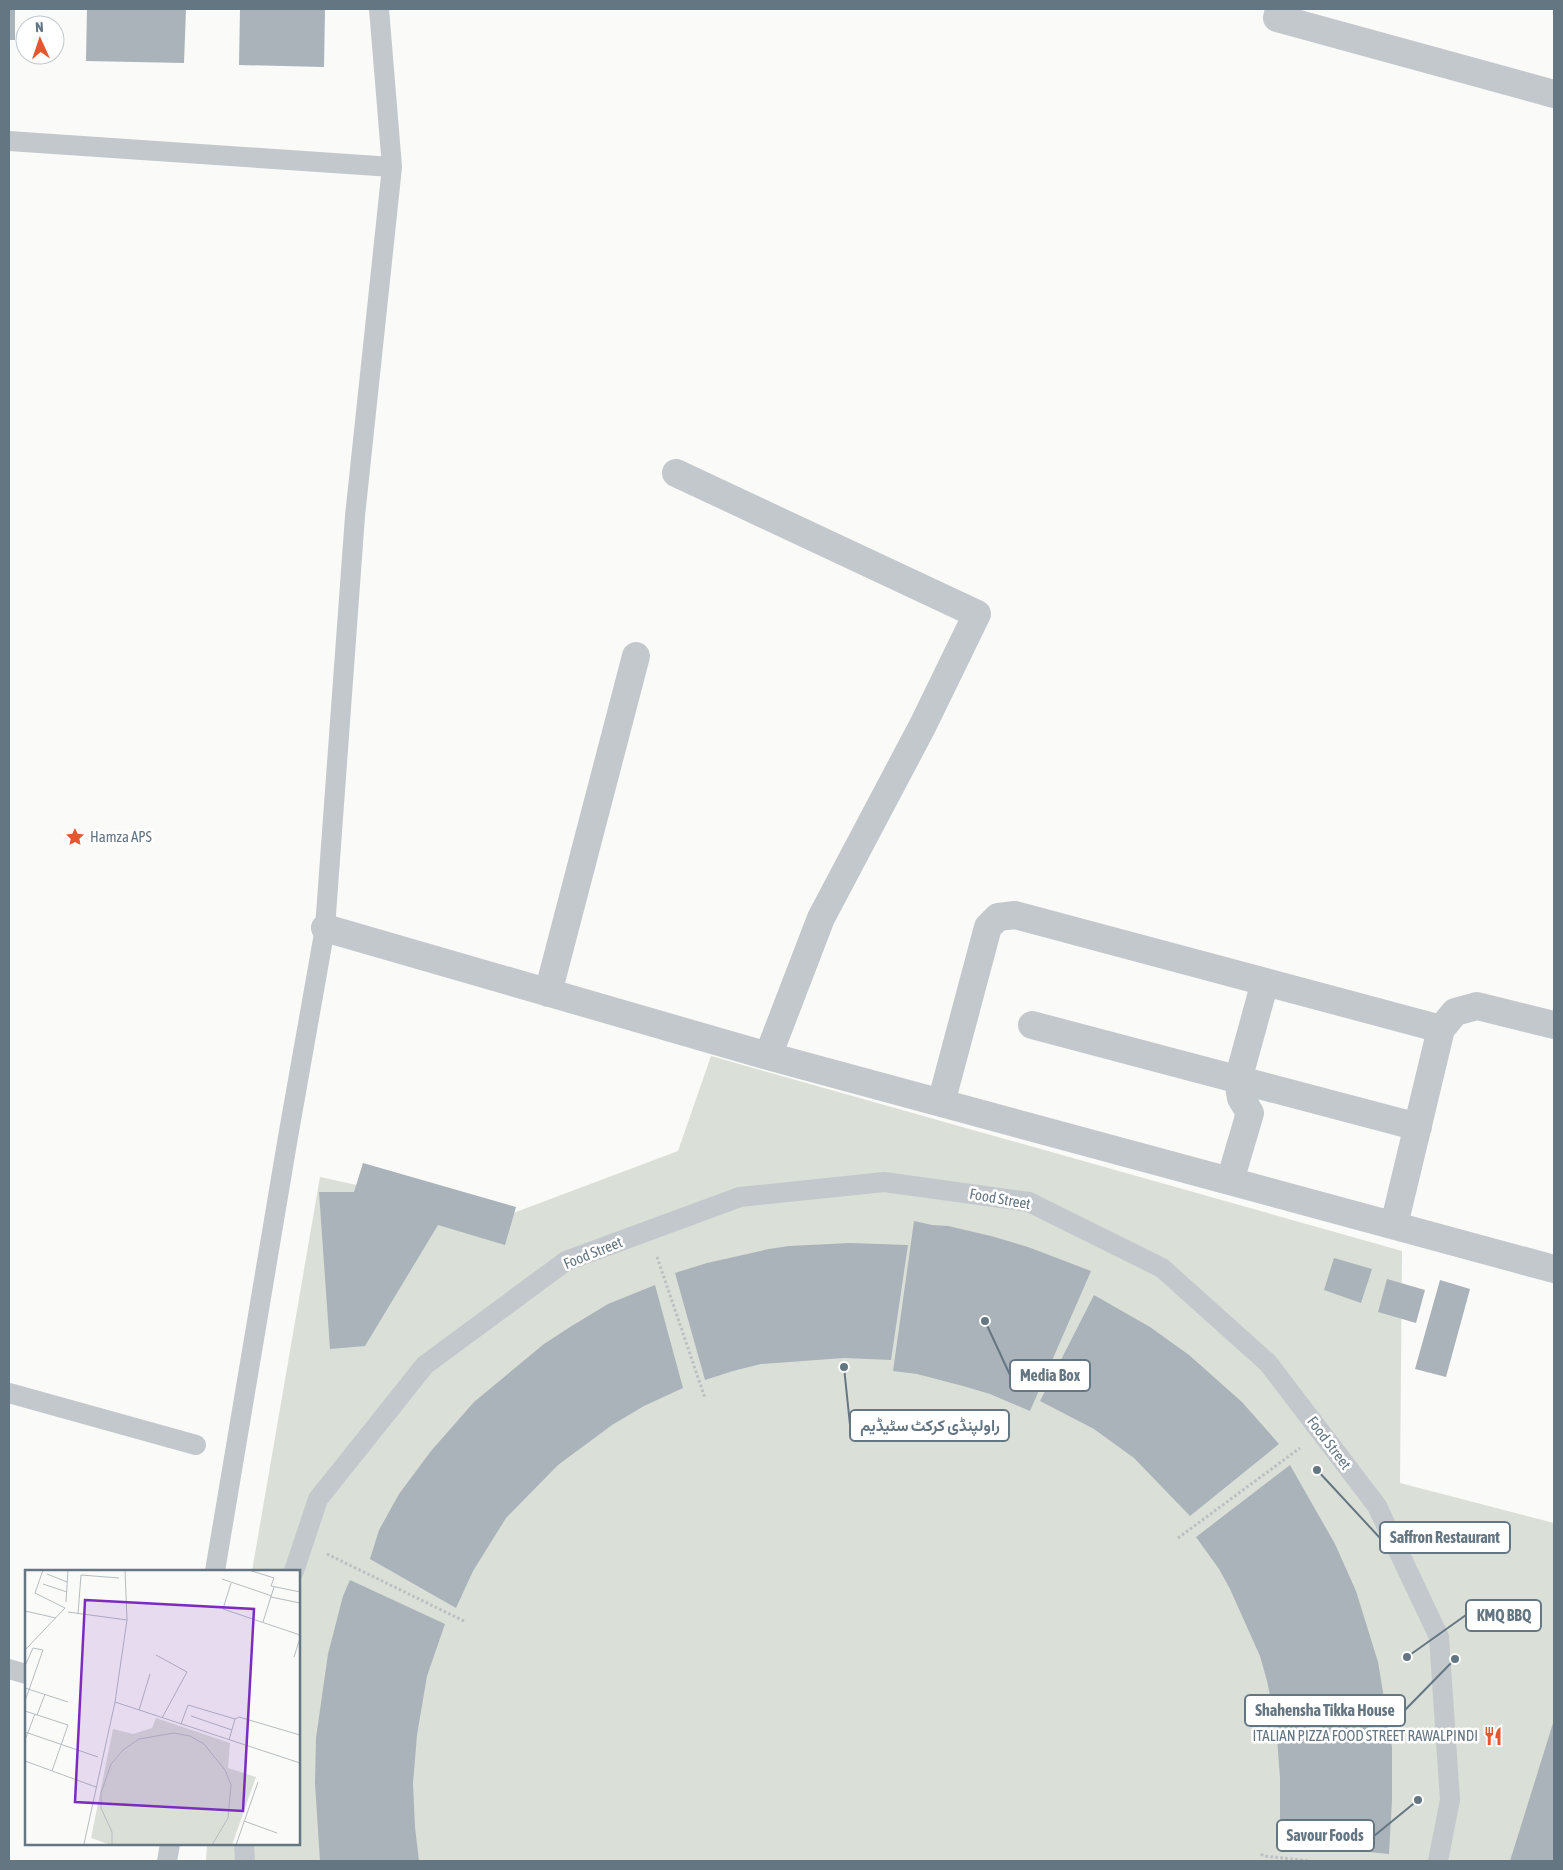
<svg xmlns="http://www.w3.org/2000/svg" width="1563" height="1870" font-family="'Asap Condensed',Vazirmatn,sans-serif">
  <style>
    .green { fill: #dadfd7 }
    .building { fill: #aab3b9 }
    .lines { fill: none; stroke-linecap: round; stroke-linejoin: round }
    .path { stroke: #bbbfc2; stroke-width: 3; stroke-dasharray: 2.5 2.5; stroke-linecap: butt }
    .lane { stroke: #c3c8cc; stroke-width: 20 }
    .street { stroke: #c3c8cc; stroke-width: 28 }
    .labels { text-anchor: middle; stroke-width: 5; stroke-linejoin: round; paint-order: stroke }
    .poi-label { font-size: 15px; fill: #657683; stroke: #fff; text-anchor: start }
    .street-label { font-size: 15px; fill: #657683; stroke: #fff }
    .inset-road { fill: none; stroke: #b5bdc2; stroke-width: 1 }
    .view { fill: #7b2cbf; fill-opacity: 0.15; stroke: #7b2cbf; stroke-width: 2.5 }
    .inset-edge { fill: none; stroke: #657683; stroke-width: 2.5 }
    .leader { fill: none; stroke: #657683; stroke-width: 2 }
    .callout-dot { fill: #657683; stroke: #fff; stroke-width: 2 }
    .callout { fill: #fff; stroke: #657683; stroke-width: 2 }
    .callout-label { font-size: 16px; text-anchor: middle; font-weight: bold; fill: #657683 }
  </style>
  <rect width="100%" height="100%" fill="#fafaf8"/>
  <path class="green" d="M711,1056l691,195 -2,232 154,40v338h-1348l1,-17h92v-273h-47l68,-394 183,40 175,-66z"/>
  <path class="building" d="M9,9h6v31h-6z
    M87,9h99l-2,54 -98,-2z
    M240,9h85l-1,58 -85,-2z
    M363,1163l153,44 -11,38 -67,-20 -73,121 -35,3 -11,-157h35z
    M914,1221l18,4 16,1 43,10 37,11 63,24 -61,140 -40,-17 -27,-8 -46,-12 -24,-3z
    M850,1243l58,2 -17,115 -47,-2 -83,6 -28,7 -28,9 -30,-107 32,-10 62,-14 20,-3z
    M1334,1258l38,11 -11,34 -37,-13z
    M1387,1279l38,11 -9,33 -38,-11z
    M1440,1280l30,9 -24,88 -31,-8z
    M655,1285l28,103 -39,18 -32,19 -54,40 -52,53 -33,53 -17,37 -86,-49 9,-29 20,-36 32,-43 43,-49 70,-58 26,-17 38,-23z
    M1094,1295l56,32 39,28 53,47 37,42 -89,72 -56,-58 -40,-29 -54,-28z
    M1290,1465l45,79 21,47 22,71 14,85v53l-3,54 -112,-11 3,-22v-43l-4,-54 -9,-43 -7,-25 -30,-67 -11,-20 -23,-32z
    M350,1580l95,44 -18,52 -10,59 -4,48 2,44 4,34h-99l-5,-77 1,-46 12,-84 15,-58z
    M1554,1720v141h-44z"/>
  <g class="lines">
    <path class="path" d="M657,1257l48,141
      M1178,1538l122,-90
      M327,1554l139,68
      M1261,1854l3,2 45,5"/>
    <path class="lane" d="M9,141l383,26
      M9,1393l187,52
      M215,1571l73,-434 37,-209 30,-412 37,-349 -13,-158
      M294,1571l24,-72 107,-134 141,-104 174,-64 144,-15 145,20 133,66 106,95 109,143 62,131 11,163 -12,61
      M9,1669l17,5
      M244,1844l1,17
      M167,1861l3,-17"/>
    <path class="street" d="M1279,9l-2,9 277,76
      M676,473l301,141 -54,111 -102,193 -53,138
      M325,928l443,128 786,213
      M548,993l88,-337
      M1032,1025l386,102
      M941,1103l47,-176 10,-10 17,-2 426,114
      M1230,1181l20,-68 -9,-15 -3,-18 27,-98
      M1394,1225l47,-196 14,-17 22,-6 77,19"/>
  </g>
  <defs>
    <g id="sight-bare" transform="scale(1.5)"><path d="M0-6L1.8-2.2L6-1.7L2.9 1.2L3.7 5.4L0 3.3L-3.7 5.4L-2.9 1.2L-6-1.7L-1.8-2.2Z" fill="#e4572e" stroke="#fff" stroke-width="2.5" paint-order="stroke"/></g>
    <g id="restaurant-bare" transform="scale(1.5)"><path d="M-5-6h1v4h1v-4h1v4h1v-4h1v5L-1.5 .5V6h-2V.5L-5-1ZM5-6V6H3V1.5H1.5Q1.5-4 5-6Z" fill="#e4572e" stroke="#fff" stroke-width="2.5" paint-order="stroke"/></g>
  </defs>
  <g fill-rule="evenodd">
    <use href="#sight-bare" x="75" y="837"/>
    <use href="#restaurant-bare" x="1493" y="1736"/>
  </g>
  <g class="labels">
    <g class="poi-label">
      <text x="90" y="842">Hamza APS</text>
      <text x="1478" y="1741" text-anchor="end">ITALIAN PIZZA FOOD STREET RAWALPINDI</text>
    </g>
    <g class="street-label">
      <text transform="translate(1000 1199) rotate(10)" y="5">Food Street</text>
      <text transform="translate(593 1253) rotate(-22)" y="5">Food Street</text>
      <text transform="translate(1329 1443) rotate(53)" y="5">Food Street</text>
    </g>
  </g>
  <g transform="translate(25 1570)">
    <rect width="275" height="275" fill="#fafaf8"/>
    <path d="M131,148l74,25 -2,25 28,9 -24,68h-121l-20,-7 22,-109 20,5 19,-6z" fill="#dadfd7"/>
    <path class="inset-road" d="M224,0l25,8 -3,8 29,6M22,4l20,8M197,9l50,17M206,13l-8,26 77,26M18,14l24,8M246,27l29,6M41,32l2,-32M0,41l31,7M43,42l59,8M53,44l3,-39 38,3M238,52l11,-35M0,80l40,-42 -30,-15 8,-23M131,85l31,17 -25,46M269,87l6,-19M0,96l8,-18 10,2 -18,51M0,118l43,14M90,132l185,61M114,140l11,-36M0,141l43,14 -16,46M12,145l8,-21M166,146l41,14M156,154l7,-19 47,14M0,162l73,25M0,170l10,-26M204,170l6,-21 4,-2 61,18M0,191l71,26M219,251l33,12M59,274l31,-142 12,-82 -2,-50M87,275v-13l-11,-24v-15l10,-29 12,-14 16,-11 35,-6 16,3 14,8 21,26 6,15 -3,33 -16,27M211,275l22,-63"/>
    <path class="view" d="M60,30l169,9 -11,202 -168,-9z"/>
    <rect width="275" height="275" class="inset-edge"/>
  </g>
  <path class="leader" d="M985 1321L1010 1375M844 1367L850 1425M1317 1470L1380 1538M1407 1657L1466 1615M1455 1659L1405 1710M1418 1800L1374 1836"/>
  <g class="callout-dot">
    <circle cx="985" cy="1321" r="5"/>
    <circle cx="844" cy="1367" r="5"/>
    <circle cx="1317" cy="1470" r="5"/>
    <circle cx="1407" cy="1657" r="5"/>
    <circle cx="1455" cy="1659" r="5"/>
    <circle cx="1418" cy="1800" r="5"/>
  </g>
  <g class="callout">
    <rect x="1010" y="1360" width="80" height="31" rx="5"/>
    <rect x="850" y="1410" width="159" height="31" rx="5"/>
    <rect x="1380" y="1522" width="130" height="31" rx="5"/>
    <rect x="1466" y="1600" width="75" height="31" rx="5"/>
    <rect x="1245" y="1695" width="160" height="31" rx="5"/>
    <rect x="1277" y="1820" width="97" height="31" rx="5"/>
  </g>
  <g class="callout-label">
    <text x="1050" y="1381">Media Box</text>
    <text x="930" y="1431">راولپنڈی کرکٹ سٹیڈیم</text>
    <text x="1445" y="1543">Saffron Restaurant</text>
    <text x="1504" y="1621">KMQ BBQ</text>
    <text x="1325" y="1716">Shahensha Tikka House</text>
    <text x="1325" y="1841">Savour Foods</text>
  </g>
  <rect width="1563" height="1870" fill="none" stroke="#657683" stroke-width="20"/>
  <g transform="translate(40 40) rotate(357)"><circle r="24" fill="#ffffff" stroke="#c1c8cd"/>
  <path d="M0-4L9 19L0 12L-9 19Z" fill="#e4572e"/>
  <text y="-8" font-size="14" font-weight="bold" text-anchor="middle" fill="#657683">N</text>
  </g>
</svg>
